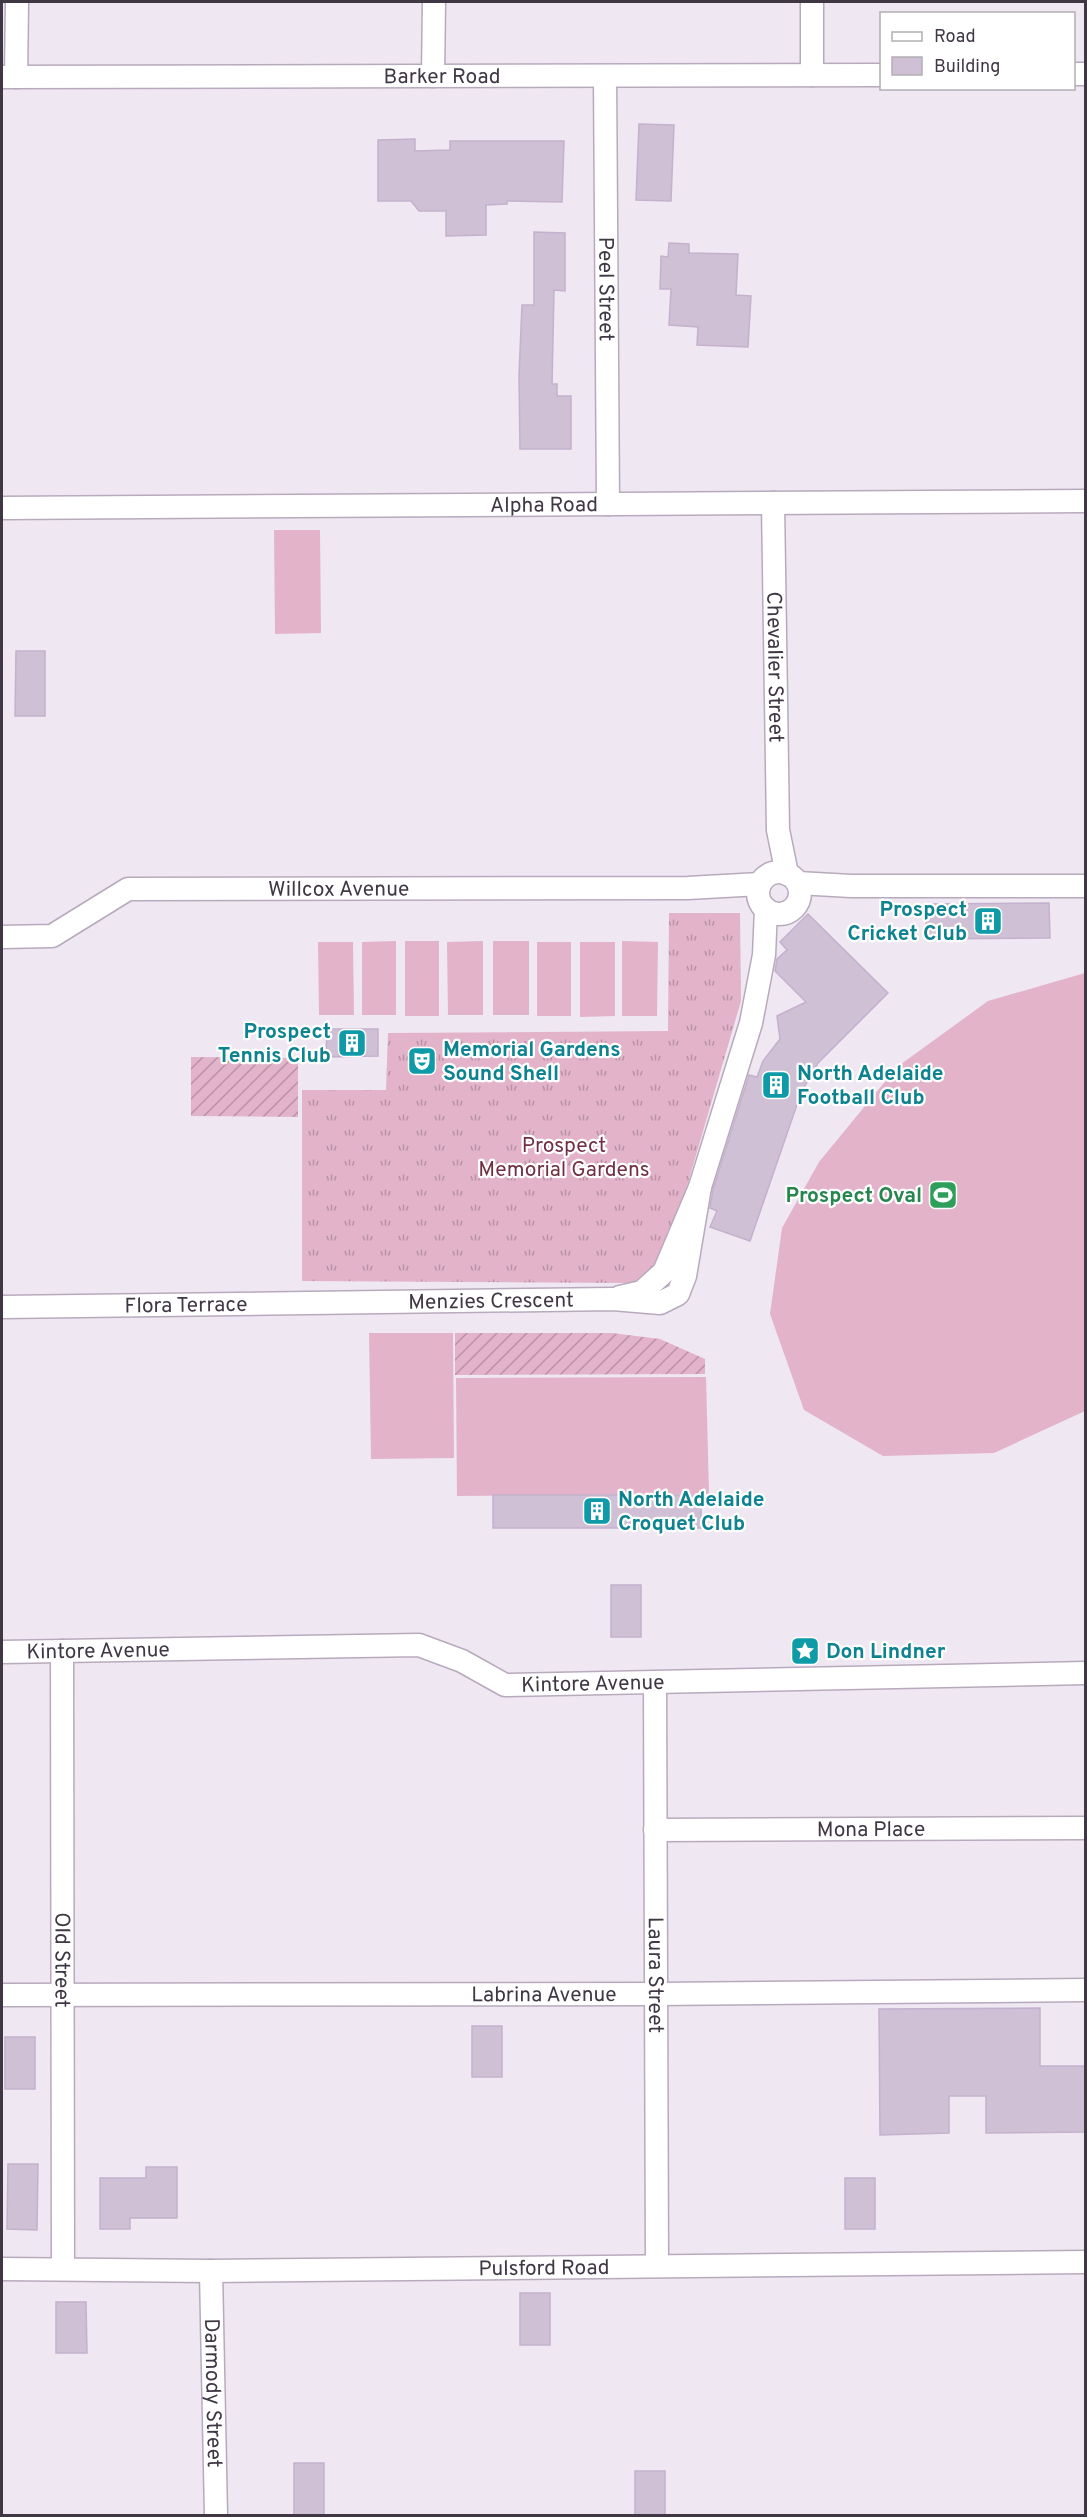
<svg xmlns="http://www.w3.org/2000/svg" width="1087" height="2517" font-family="Overpass,sans-serif">
  <style>
    .grass { fill: url(#grass-tufts) }
    .garden { fill: url(#garden-furrows) }
    .pitch { fill: #e3b3ca }
    .building { fill: #cfc0d5; stroke: #c4b1cd; stroke-width: 1.5 }
    .lines { fill: none; stroke-linecap: round; stroke-linejoin: round }
    .minor-casing { stroke: #b8aabd; stroke-width: 25 }
    .minor { stroke: #fff; stroke-width: 22 }
    .labels { text-anchor: middle; stroke-width: 4.5; stroke-linejoin: round; paint-order: stroke }
    .street-label { font-size: 21px; fill: #403744; stroke: #fff }
    .culture-label { font-size: 21px; font-weight: bold; fill: #0d838f; stroke: #fff; text-anchor: start }
    .park-label { font-size: 21px; fill: #712f43; stroke: #fff }
    .leisure-label { font-size: 21px; font-weight: bold; fill: #27864d; stroke: #fff; text-anchor: end }
  </style>
  <defs>
    <pattern id="grass-tufts" width="24" height="20" patternUnits="userSpaceOnUse" patternTransform="scale(1.5)"><rect width="24" height="20" fill="#e3b3ca"/><path d="M3 7l-1-3M5 7V3M7 7l1-3M15 17l-1-3M17 17v-4M19 17l1-3" fill="none" stroke="#b992a6"/></pattern>
    <pattern id="garden-furrows" width="10" height="10" patternUnits="userSpaceOnUse" patternTransform="scale(1.5)"><rect width="10" height="10" fill="#e3b3ca"/><path d="M-1 1l2-2M0 10L10 0M9 11l2-2" fill="none" stroke="#b992a6"/></pattern>
  </defs>
  <rect width="100%" height="100%" fill="#efe7f2"/>
  <path class="grass" d="M669,913h71l1,88 -75,257 -14,16 -21,9 -329,-2v-191h84l2,-57 280,-2z"/>
  <path class="garden" d="M191,1057l107,1v59l-107,-1z
    M455,1333h157l48,6 45,20v15l-250,1z"/>
  <path class="pitch" d="M274,530h46l1,103 -46,1z
    M396,941v74h-34v-73z
    M405,941h34v75h-34z
    M483,941v74h-35l-1,-73z
    M493,941h36v74h-36z
    M622,941l36,1 -1,74h-35z
    M318,942h35l1,73h-35z
    M537,942h34v74h-34z
    M580,942h35v74l-35,1z
    M1085,973v438l-91,42 -111,3 -79,-46 -34,-96 12,-86 37,-66 78,-95 91,-66z
    M369,1333h84l1,125 -83,1z
    M706,1377l3,117 -252,2 -1,-118z"/>
  <path class="building" d="M639,124l35,1 -3,76 -35,-1z
    M415,139v12l35,-1v-9h114l-2,61 -55,-1v3l-21,1v30l-40,1v-25h-27l-8,-10h-33v-61z
    M534,232l31,1v58l-11,-1 -2,94h5v12h14v53h-51l-1,-74 3,-70h12z
    M669,243l20,1v9l49,1 -2,41 15,1 -3,51 -51,-2 1,-18 -29,-2 2,-36h-11l1,-33 7,1z
    M16,651h29v65h-30z
    M1049,903l1,35 -124,1v-35z
    M808,914l80,79 -70,70 -17,30 -51,148 -40,-14 7,-16 -7,-3 3,-18 36,-115 8,2 6,-16 17,-22 -3,-23 29,-14 -31,-31 2,-12 10,-9 -7,-8z
    M327,1029h51v27l-52,1z
    M493,1495h208v33h-208z
    M611,1585h30v52h-30z
    M1040,2008v58h46v66l-100,1v-37h-37v37l-69,2 -1,-126z
    M472,2026h30v51h-30z
    M5,2037h30v52h-30z
    M8,2164h30l-1,66 -30,-1z
    M146,2167h31v51h-47v11h-30v-51h46z
    M845,2178h30v51h-30z
    M520,2293h30v52h-30z
    M56,2302h30l1,51h-31z
    M294,2463h30v52h-30z
    M635,2471h30v45h-30z"/>
  <g class="lines">
    <g class="minor-casing">
      <g id="minor">
        <path d="M1074,74h12"/>
        <path d="M812,75v-73"/>
        <path d="M433,76l1,-74"/>
        <path id="s1" d="M605,76l3,428"/>
        <path id="s2" d="M2,77l880,-2"/>
        <path d="M16,77l1,-75"/>
        <path id="s3" d="M773,503l5,327 9,44"/>
        <path id="s4" d="M2,508l1084,-7"/>
        <circle cx="779" cy="893" r="21"/>
        <path d="M798,883l53,3h235"/>
        <path id="s5" d="M2,937l50,-1 76,-47 560,-1 72,-4"/>
        <path d="M620,1297l22,-5 22,-20 36,-85 51,-164 13,-68 2,-46"/>
        <path id="s6" d="M2,1307l611,-8 47,4 18,-9 7,-18 15,-89"/>
        <path id="s7" d="M62,1651l1,618"/>
        <path id="s8" d="M2,1652l417,-7 43,16 43,24 581,-12"/>
        <path id="s9" d="M655,1683l2,583"/>
        <path id="s10" d="M655,1830l431,-2"/>
        <path id="s11" d="M2,1995l654,-1 430,-4"/>
        <path id="s12" d="M2,2269l209,2 875,-9"/>
        <path id="s13" d="M211,2271l5,245"/>
      </g>
    </g>
    <use href="#minor" class="minor"/>
  </g>
  <defs>
    <g id="building-square" transform="scale(1.5)"><rect x="-9" y="-9" width="18" height="18" rx="4" fill="#0f9aa8" stroke="#fff"/><path d="M-4-6H4V6H1V3H-1V6H-4ZM-2.5-4.3h1.7v1.8h-1.7ZM.8-4.3h1.7v1.8H.8ZM-2.5-1h1.7V.8h-1.7ZM.8-1h1.7V.8H.8Z" fill="#fff"/></g>
    <g id="theatre-square" transform="scale(1.5)"><rect x="-9" y="-9" width="18" height="18" rx="4" fill="#0f9aa8" stroke="#fff"/><path d="M-5-5.5Q0-4 5-5.5V0Q5 5 0 6Q-5 5-5 0ZM-3.3-2.5H-1v1.5H-3.3ZM1-2.5H3.3v1.5H1ZM-2.8 1Q0 5.5 2.8 1Z" fill="#fff"/></g>
    <g id="stadium-square" transform="scale(1.5)"><rect x="-9" y="-9" width="18" height="18" rx="4" fill="#2e9e5b" stroke="#fff"/><path d="M0-5a6.5 5 0 1 0 0 10a6.5 5 0 1 0 0-10ZM-3.5-1.8h7v3.6h-7Z" fill="#fff"/></g>
    <g id="sight-square" transform="scale(1.5)"><rect x="-9" y="-9" width="18" height="18" rx="4" fill="#0f9aa8" stroke="#fff"/><path d="M0-6L1.8-2.2L6-1.7L2.9 1.2L3.7 5.4L0 3.3L-3.7 5.4L-2.9 1.2L-6-1.7L-1.8-2.2Z" fill="#fff"/></g>
  </defs>
  <g fill-rule="evenodd">
    <use href="#building-square" x="988" y="921"/>
    <use href="#building-square" x="352" y="1043"/>
    <use href="#theatre-square" x="422" y="1061"/>
    <use href="#building-square" x="776" y="1085"/>
    <use href="#stadium-square" x="943" y="1195"/>
    <use href="#building-square" x="597" y="1511"/>
    <use href="#sight-square" x="805" y="1651"/>
  </g>
  <g class="labels">
    <g class="street-label">
      <text dy="7" stroke="none"><textPath href="#s2" startOffset="440">Barker Road</textPath></text>
      <text dy="7" stroke="none"><textPath href="#s1" startOffset="213">Peel Street</textPath></text>
      <text dy="7" stroke="none"><textPath href="#s4" startOffset="542">Alpha Road</textPath></text>
      <text dy="7" stroke="none"><textPath href="#s3" startOffset="164">Chevalier Street</textPath></text>
      <text dy="7" stroke="none"><textPath href="#s5" startOffset="350">Willcox Avenue</textPath></text>
      <text dy="7" stroke="none"><textPath href="#s6" startOffset="489">Menzies Crescent</textPath></text>
      <text dy="7" stroke="none"><textPath href="#s6" startOffset="184">Flora Terrace</textPath></text>
      <text dy="7" stroke="none"><textPath href="#s8" startOffset="96">Kintore Avenue</textPath></text>
      <text dy="7" stroke="none"><textPath href="#s8" startOffset="600">Kintore Avenue</textPath></text>
      <text dy="7" stroke="none"><textPath href="#s10" startOffset="216">Mona Place</textPath></text>
      <text dy="7" stroke="none"><textPath href="#s7" startOffset="309">Old Street</textPath></text>
      <text dy="7" stroke="none"><textPath href="#s9" startOffset="292">Laura Street</textPath></text>
      <text dy="7" stroke="none"><textPath href="#s11" startOffset="542">Labrina Avenue</textPath></text>
      <text dy="7" stroke="none"><textPath href="#s12" startOffset="542">Pulsford Road</textPath></text>
      <text dy="7" stroke="none"><textPath href="#s13" startOffset="122">Darmody Street</textPath></text>
    </g>
    <g class="culture-label">
      <text x="967" y="916" text-anchor="end">Prospect<tspan x="967" dy="24">Cricket Club</tspan></text>
      <text x="331" y="1038" text-anchor="end">Prospect<tspan x="331" dy="24">Tennis Club</tspan></text>
      <text x="443" y="1056">Memorial Gardens<tspan x="443" dy="24">Sound Shell</tspan></text>
      <text x="797" y="1080">North Adelaide<tspan x="797" dy="24">Football Club</tspan></text>
      <text x="618" y="1506">North Adelaide<tspan x="618" dy="24">Croquet Club</tspan></text>
      <text x="826" y="1658">Don Lindner</text>
    </g>
    <g class="park-label">
      <text x="564" y="1152">Prospect<tspan x="564" dy="24">Memorial Gardens</tspan></text>
    </g>
    <g class="leisure-label">
      <text x="922" y="1202">Prospect Oval</text>
    </g>
  </g>
  <rect width="1087" height="2517" fill="none" stroke="#403744" stroke-width="6"/>
  <rect x="880" y="12" width="195" height="78" fill="#ffffff" stroke="#b3afb4" stroke-width="1.5"/>
  <rect x="892" y="32" width="30" height="9" fill="#ffffff" stroke="#b3afb4" stroke-width="1.5"/>
  <text x="934" y="42" font-size="18" fill="#403744">Road</text>
  <rect x="892" y="57" width="30" height="18" fill="#cfc0d5" stroke="#b3afb4" stroke-width="1.5"/>
  <text x="934" y="72" font-size="18" fill="#403744">Building</text>
</svg>
